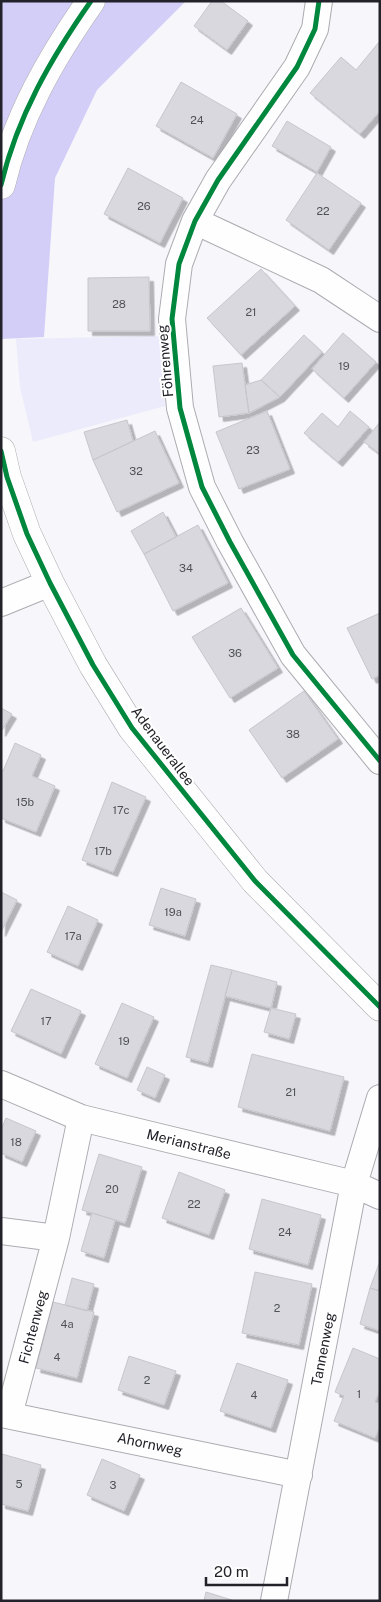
<svg xmlns="http://www.w3.org/2000/svg" width="381" height="1602" font-family="'Public Sans',sans-serif">
  <style>
    .green { fill: #ecebfb }
    .forest { fill: #d3cef8 }
    .building { fill: #d8d8de; stroke: #c7c6cc; filter: url(#shadow) }
    .lines { fill: none; stroke-linecap: round; stroke-linejoin: round }
    .minor-casing { stroke: #acabb1; stroke-width: 28 }
    .major-casing { stroke: #acabb1; stroke-width: 29 }
    .minor { stroke: #fefefe; stroke-width: 26 }
    .major { stroke: #fefefe; stroke-width: 28 }
    .cycleway-casing { stroke: #fff; stroke-width: 8 }
    .cycleway { stroke: #00873e; stroke-width: 5 }
    .labels { text-anchor: middle; stroke-width: 4; stroke-linejoin: round; paint-order: stroke }
    .number-label { font-size: 11px; fill: #505057 }
    .street-label { font-size: 14px; fill: #23222a; stroke: #fff }
  </style>
  <defs>
    <filter id="shadow"><feDropShadow dx="4.5" dy="4.5" stdDeviation="0" flood-color="#0004"/></filter>
  </defs>
  <rect width="100%" height="100%" fill="#f6f6fb"/>
  <path class="green" d="M161,336l4,70 -132,36 -13,-55 -4,-48z"/>
  <path class="forest" d="M1,1h185l-89,89 -42,88 -11,159 -43,2z"/>
  <path class="building" d="M212,1h9l27,20 -21,29 -33,-24z
    M379,42l1,69 -20,23 -50,-41 31,-36 15,13z
    M181,82l56,32 -24,44 -57,-32z
    M287,121l44,26 -14,25 -45,-26z
    M128,168l55,30 -23,45 -56,-29z
    M317,173l44,30 -32,47 -43,-30z
    M261,269l34,37 -54,49 -34,-37z
    M149,277l1,54h-62v-53z
    M343,333l33,29 -32,36 -32,-29z
    M304,335l18,17 -42,45 -19,-17z
    M242,363l7,50 -30,4 -6,-51z
    M261,380l19,17 -31,16 -4,-28z
    M267,411l23,58 -51,20 -23,-57z
    M350,411l19,16 -31,35 -34,-29 18,-20 16,14z
    M127,420l6,21 -40,19 -9,-28z
    M380,422v32l-16,-12z
    M155,431l24,52 -62,29 -24,-52z
    M163,512l13,25 -32,17 -13,-23z
    M198,525l30,58 -55,28 -29,-57z
    M241,608l37,60 -48,30 -38,-61z
    M380,613v62l-8,4 -25,-51z
    M304,691l34,48 -56,39 -33,-48z
    M1,708l11,6 -11,18z
    M15,743l26,12 -9,21 23,10 -19,46 -35,-14v-48l2,1z
    M112,782l34,15 -33,75 -31,-12z
    M161,888l35,11 -11,37 -36,-11z
    M1,892l16,8 -16,32z
    M68,906l30,14 -20,46 -31,-14z
    M211,965l21,5 -24,93 -22,-6z
    M232,970l45,12 -6,26 -46,-12z
    M31,989l50,22 -20,43 -50,-23z
    M122,1003l32,14 -27,61 -32,-14z
    M271,1008l25,6 -7,25 -25,-7z
    M252,1054l92,23 -14,54 -92,-24z
    M147,1067l18,8 -10,23 -18,-8z
    M6,1118l30,13 -14,31 -21,-9v-23z
    M99,1154l43,13 -17,56 -43,-13z
    M179,1172l46,18 -16,45 -47,-17z
    M262,1199l59,16 -13,50 -59,-16z
    M92,1213l23,7 -11,38 -23,-7z
    M380,1261v30l-10,-3z
    M255,1272l57,12 -13,61 -57,-12z
    M72,1278l22,6 -7,27 -22,-6z
    M370,1288l10,3v40l-20,-7z
    M53,1302l41,10 -17,66 -41,-10z
    M353,1348l27,11v31l-5,12 5,2v23l-5,11 -41,-17 10,-25 -9,-4z
    M129,1356l47,15 -12,34 -46,-15z
    M237,1363l51,17 -17,48 -51,-17z
    M2,1454l39,11 -13,46 -27,-7z
    M102,1459l38,16 -16,36 -37,-16z
    M206,1592l29,9h-31z"/>
  <g class="lines">
    <g class="minor-casing">
      <path id="minor" d="M319,1l-4,28 -18,38 -79,113 -23,41 -16,43 -7,55 8,89 22,79 28,55 63,113 87,106
        M195,221l126,59 59,39
        M1,603l49,-20
        M1,1084l80,34 273,66 26,12
        M1,1231l55,7
        M1,1414l298,61
        M9,1415l47,-177 25,-120
        M274,1601l80,-417 26,-86"/>
    </g>
    <g class="major-casing">
      <path id="major" d="M1,185c16,-68 50,-127 90,-184
        M1,451l6,26 20,57 23,49 43,82 39,63 123,153 125,126"/>
    </g>
    <use href="#minor" class="minor"/>
    <use href="#major" class="major"/>
    <g class="cycleway-casing">
      <path id="cycleway" d="M319,1l-4,28 -18,38 -79,113 -23,41 -16,43 -7,55 8,89 22,79 28,55 63,113 87,106
        M1,185c16,-68 50,-127 90,-184
        M1,451l6,26 20,57 23,49 43,82 39,63 123,153 125,126"/>
    </g>
    <use href="#cycleway" class="cycleway"/>
  </g>
  <g class="labels">
    <g class="number-label">
      <text x="197" y="124">24</text>
      <text x="144" y="210">26</text>
      <text x="323" y="215">22</text>
      <text x="119" y="308">28</text>
      <text x="251" y="316">21</text>
      <text x="344" y="370">19</text>
      <text x="253" y="454">23</text>
      <text x="136" y="475">32</text>
      <text x="186" y="572">34</text>
      <text x="235" y="657">36</text>
      <text x="293" y="738">38</text>
      <text x="25" y="806">15b</text>
      <text x="121" y="814">17c</text>
      <text x="103" y="855">17b</text>
      <text x="173" y="916">19a</text>
      <text x="73" y="940">17a</text>
      <text x="46" y="1025">17</text>
      <text x="124" y="1045">19</text>
      <text x="291" y="1096">21</text>
      <text x="16" y="1146">18</text>
      <text x="112" y="1193">20</text>
      <text x="194" y="1208">22</text>
      <text x="285" y="1236">24</text>
      <text x="277" y="1312">2</text>
      <text x="67" y="1328">4a</text>
      <text x="57" y="1361">4</text>
      <text x="147" y="1384">2</text>
      <text x="359" y="1398">1</text>
      <text x="254" y="1399">4</text>
      <text x="19" y="1488">5</text>
      <text x="113" y="1489">3</text>
    </g>
    <g class="street-label">
      <text transform="translate(165 361) rotate(-95)" y="5">Föhrenweg</text>
      <text transform="translate(163 746) rotate(53)" y="5">Adenauerallee</text>
      <text transform="translate(189 1144) rotate(14)" y="5">Merianstraße</text>
      <text transform="translate(33 1327) rotate(-75)" y="5">Fichtenweg</text>
      <text transform="translate(323 1349) rotate(-79)" y="5">Tannenweg</text>
      <text transform="translate(150 1444) rotate(12)" y="5">Ahornweg</text>
    </g>
  </g>
  <rect width="381" height="1602" fill="none" stroke="#23222a" stroke-width="5"/>
  <path d="M206 1577v8h81v-8" fill="none" stroke="#23222a" stroke-width="2.5"/>
  <text x="214" y="1577" font-size="15" fill="#23222a" stroke="#ffffff" stroke-width="4" paint-order="stroke">20 m</text>
</svg>
